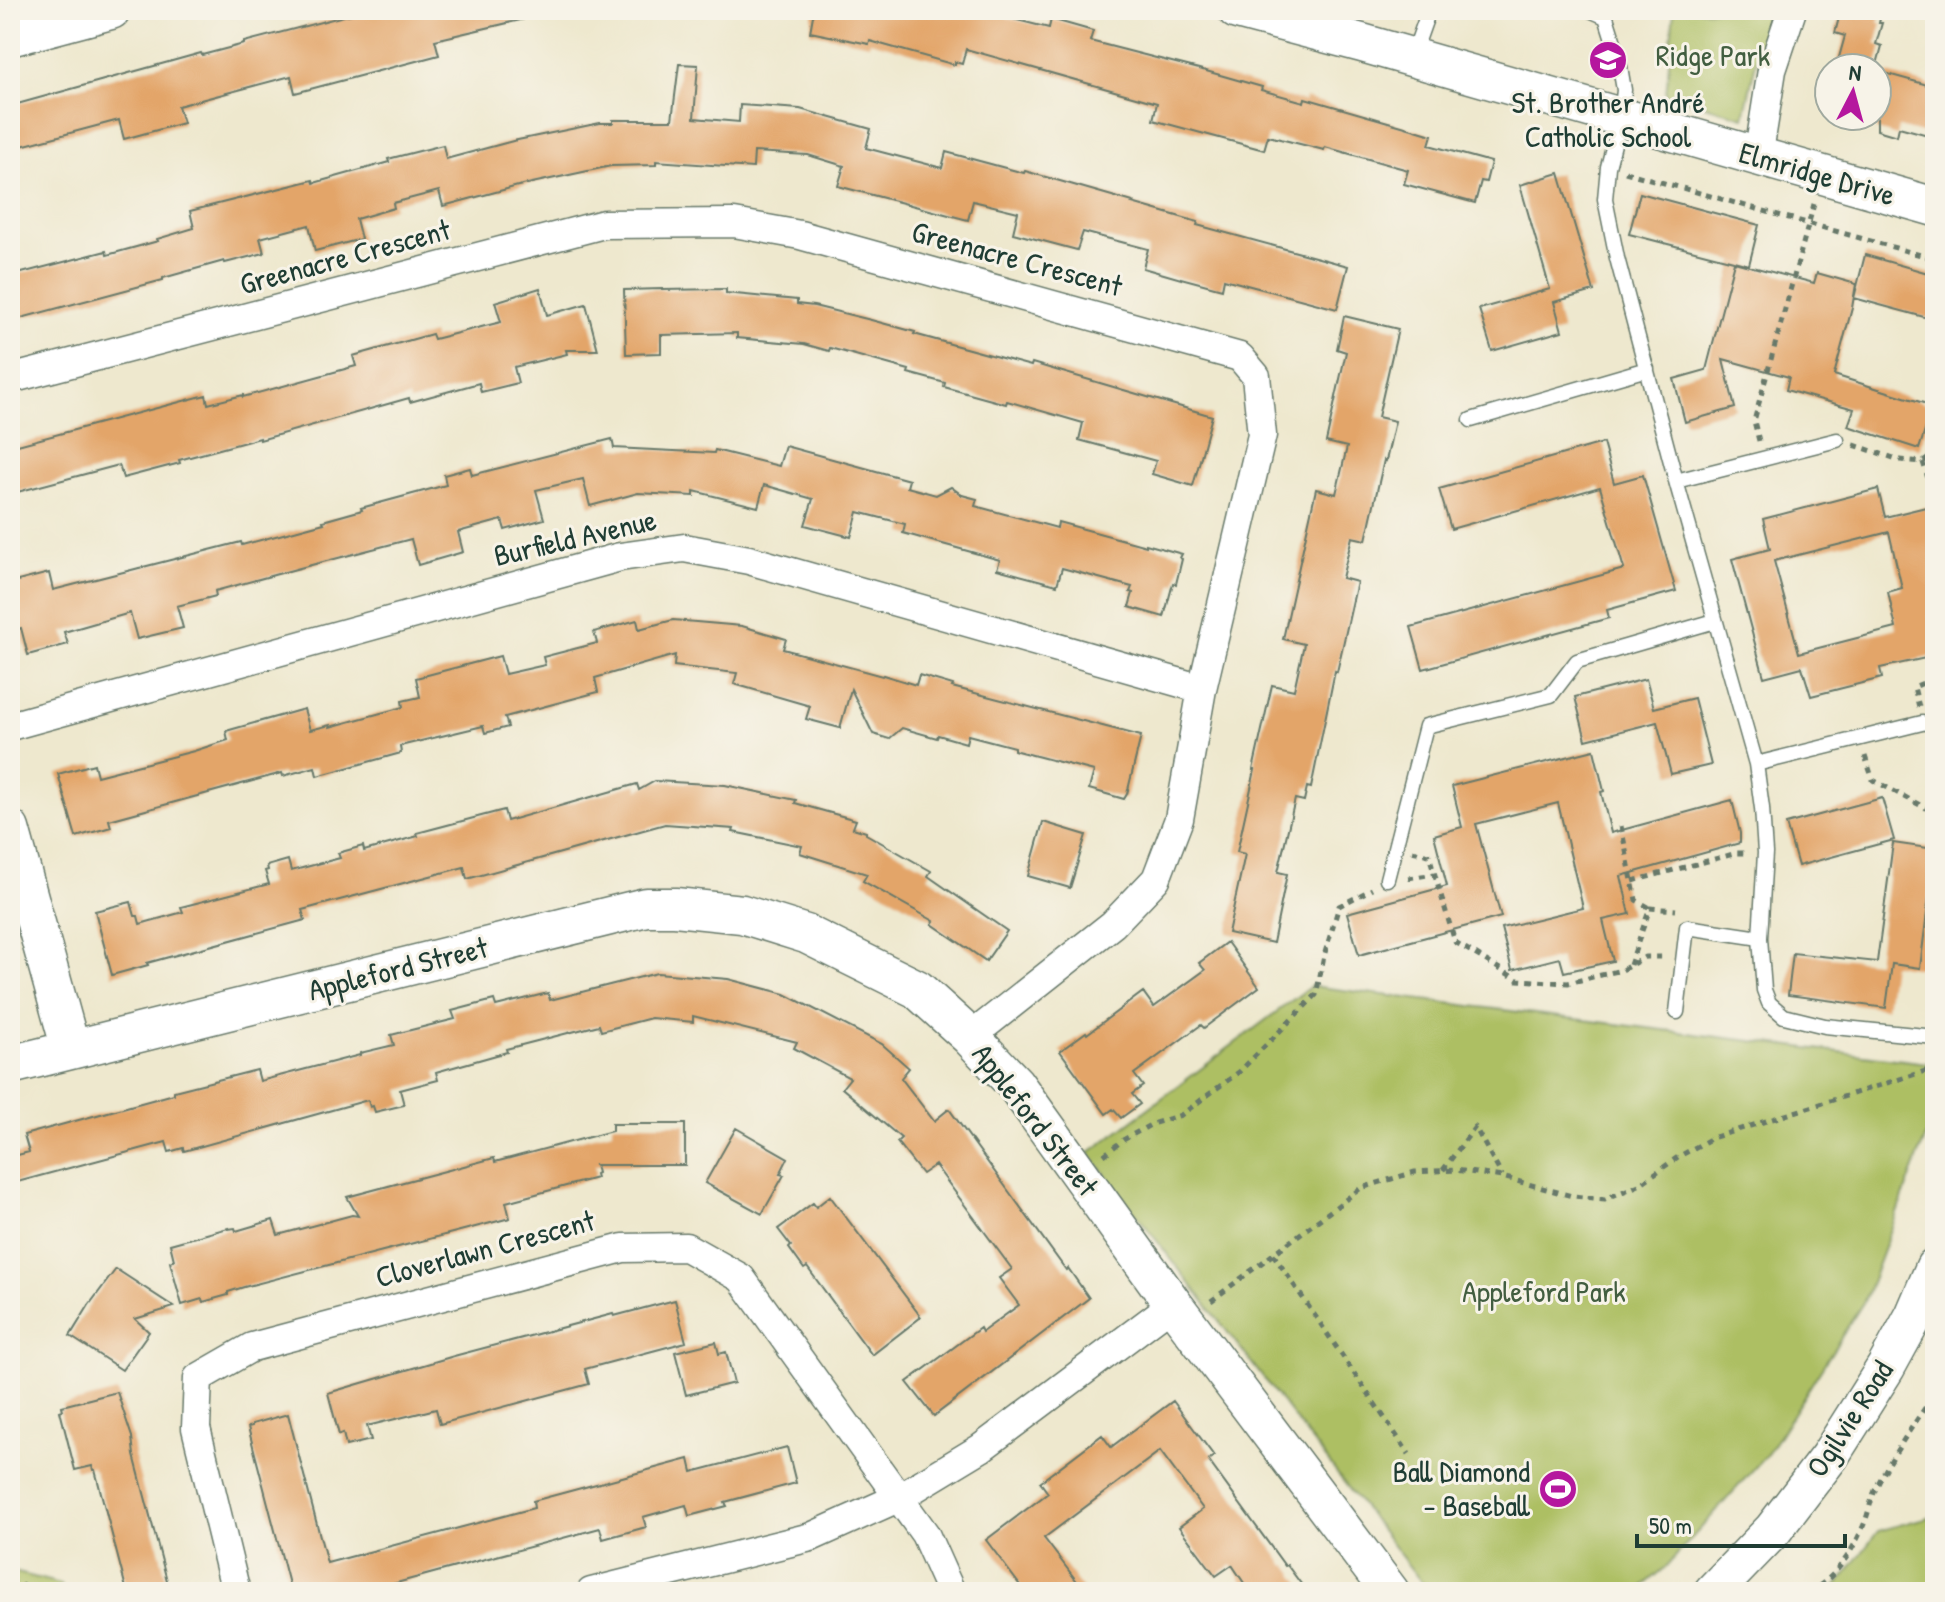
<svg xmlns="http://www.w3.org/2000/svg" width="1945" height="1602" font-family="'Patrick Hand',sans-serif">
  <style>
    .green { fill: #adbf63; stroke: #667e4c; stroke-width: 2 }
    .building { fill: #e3a569; fill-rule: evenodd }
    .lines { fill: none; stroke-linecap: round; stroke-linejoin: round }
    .lane-casing { stroke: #67796a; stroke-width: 17 }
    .street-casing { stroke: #67796a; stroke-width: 31 }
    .secondary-casing { stroke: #67796a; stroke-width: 41 }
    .path { stroke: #67796a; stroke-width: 5; stroke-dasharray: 6 6; stroke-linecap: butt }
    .lane { stroke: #fff; stroke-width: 14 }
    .street { stroke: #fff; stroke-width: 28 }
    .secondary { stroke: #fff; stroke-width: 38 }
    .labels { text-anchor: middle; stroke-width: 6; stroke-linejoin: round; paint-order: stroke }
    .park-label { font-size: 30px; fill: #425e40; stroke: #f7f3e8 }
    .poi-label { font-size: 30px; fill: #1f3d34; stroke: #f7f3e8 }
    .street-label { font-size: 30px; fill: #1f3d34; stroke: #f7f3e8 }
  </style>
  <rect width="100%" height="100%" fill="#f7f3e8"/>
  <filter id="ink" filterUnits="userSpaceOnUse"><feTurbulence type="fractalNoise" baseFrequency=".0125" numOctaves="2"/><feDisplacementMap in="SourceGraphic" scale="16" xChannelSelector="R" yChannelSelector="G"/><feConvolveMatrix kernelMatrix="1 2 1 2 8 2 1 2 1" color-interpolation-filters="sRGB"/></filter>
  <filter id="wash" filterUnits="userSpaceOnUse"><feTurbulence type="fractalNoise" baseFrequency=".006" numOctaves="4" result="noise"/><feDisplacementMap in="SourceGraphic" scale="32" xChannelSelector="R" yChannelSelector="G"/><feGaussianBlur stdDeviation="1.8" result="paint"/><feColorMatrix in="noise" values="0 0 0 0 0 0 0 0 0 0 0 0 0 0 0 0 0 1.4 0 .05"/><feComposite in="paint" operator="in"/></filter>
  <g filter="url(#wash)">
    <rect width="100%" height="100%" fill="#eee8ce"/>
    <path class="green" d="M1674,10h98l-12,33 -16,74 -78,-22z
      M1311,986l624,78v48l-71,189 -96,152 -102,114 -30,25h-207l-340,-439z
      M1935,1515v77h-111l14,-7 40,-54z
      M10,1571l51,13 2,8h-53z"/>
    <g id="blocks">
      <path class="building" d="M367,10h157l1,9 -90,21 4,15 -144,38 -4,-17 -113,30 5,17 -59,16 -5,-19 -109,29v-43l191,-53 1,2 42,-11v-2z
        M814,10h193l-2,7 44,11 2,-9 42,12 -3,10 109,28 63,18 -1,3 43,12 1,-4 97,28 30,9 -3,10 62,17 -5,20 -5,-1 -6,22 -71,-19 4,-14 -83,-23 -1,3 -56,-14 -4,14 -111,-30 4,-17 -191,-54 -4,15 -7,-2v3l-85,-24 -1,3 -59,-12z
        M1841,10h41l-3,13h3l-6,21 6,2 -6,22h-32l1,-6 -7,-1 7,-25 -10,-3z
        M679,64l19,1 -4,53 45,4 1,-17 60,4 71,20 -5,19 76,20 4,-16 78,21 1,-2 108,31 -1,1 66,19 -1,3 151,41 -11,43 -113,-30 -2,10 -41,-11v1l-38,-11 5,-19 -65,-17 -6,18 -64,-17 5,-21 -45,-11 -5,19 -130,-34 6,-20 -36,-11 -54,-3 -1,16 -97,-7v4l-45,1 -93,20 -75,20 -4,-15 -46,12 1,5 -38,11 5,20 -46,12 -6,-26 -49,13 4,15 -39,10 -1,-2 -61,17v2l-153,41v-45l96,-25 1,4 51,-14 -1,-2 37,-11 -4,-17 123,-31 1,3 75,-21 -1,-3 55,-14 3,14 67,-18 87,-18h13v-3h59z
        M1877,71l58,16v50l-36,-10 -2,9 -20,-6z
        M1559,173l35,118 -40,11 8,29 -70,20 -13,-42 71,-20 -30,-104z
        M1640,193l119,32 -10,40 -120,-31z
        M1865,255l70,20v45l-81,-22z
        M1734,262l80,21 3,-10 39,11 -4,24 -18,67 99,31 -14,43 -71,-23 6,-17 -68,-19 3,-13 -66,-18 12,49 -50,14 -11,-43 32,-9z
        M540,288l7,27 39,-11 12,46h-32l1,4 -53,13 4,16 -37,9 -2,-9 -69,19 -1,-4 -149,42v-2l-81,22 1,3 -57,15 -4,-13 -109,29v-47l196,-52 2,9 35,-9v2l113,-31 -3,-10 79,-22 2,5 67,-17 -6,-20z
        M662,289v1l64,-1v4l71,7v4l17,2 57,14 44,12 -1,2 117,32 1,-3 180,53 -19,70 -41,-12 4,-13 -77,-21 4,-17 -76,-22 -1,3 -62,-17 1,-4 -37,-10 1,-3 -79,-22 -1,3 -25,-7 -67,-6v-5l-76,2v18l-35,1 -2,-64z
        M1344,316l54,13 -20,88 17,4 -9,40 -2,-1 -18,80 -14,-3 -10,41 15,4 -20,90 -2,-1 -24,117 -4,-1 -3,14 -9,-2 -17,73 9,2 -14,69 -45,-10 17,-79 -8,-2 18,-82h-2l19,-85 22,5 10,-46 -21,-5 33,-150 20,5 11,-47 -21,-5 20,-90 -9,-3z
        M612,439l2,9 100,5 1,-3 64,16 6,-20 124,34 -2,7 29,8 15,-8 11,8 15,4 -2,7 82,22 1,-6 88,24v-2l36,10 -2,4 2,1 -6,25 -3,-1 -9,34 -35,-10 4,-14 -3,-1 2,-5 -70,-19 -5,17 -60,-16 3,-9 -97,-27 2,-9 -47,-12 -7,25 -46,-12 8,-26 -49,-14 -6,22 -64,-16v5l-56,-3 -48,13 -7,-27 -47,11 8,29 -39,11 -3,-10 -44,12 5,20 -45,13 -7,-26 -115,30 -81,22 1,5 -39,10 6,22 -46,11 -7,-26 -66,19 4,12 -40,11 -7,-27 -3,1 -8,-28v-18l39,-10 4,17 188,-48 1,3 82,-22 -1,-2 39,-11 -1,-2 85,-23 -2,-10 26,-7 2,7z
        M1603,443l11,40 29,-8 33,116 -69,19 2,8 -186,51 -12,-42 213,-58 -24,-82 -149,42 -12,-40z
        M1878,489l7,28 41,-10 9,38v111l-55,12 2,10 -71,18 -9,-29 -38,10 -32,-118 38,-10 -7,-30zM1889,532l13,56 -14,4 8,36 -97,25 -25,-92z
        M637,620l2,9 34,-9 69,6 44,13 -3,10 99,27 1,-1 33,10 3,-10 34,10 -1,2 189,49 -14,58 -3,5 -35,-10 5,-18 -77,-20 -3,-1v-3l-46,-12 -2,8 -28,-8 -1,3 -35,-10 -13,11 -16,-5 -22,-45 -11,39 -34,-9 4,-13 -76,-22 3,-11 -63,-7 1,-11 -80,23 3,14 -93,25 3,10 -23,6 -2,-7 -83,20 1,7 -84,23 -2,-9 -32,9 -1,-3 -173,47 2,7 -35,10 -18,-63 36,-10 3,12 97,-25 34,-11 -2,-9 78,-22 6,21 20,-5v2l73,-20 -1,-6 18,-4 -4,-19 84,-22 5,18 40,-9 -2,-8 54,-14 -3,-11z
        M1646,679l8,29 40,-10 17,67 -40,9 -14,-52 -71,18 -11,-43z
        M1594,750l10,41 -3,1 10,41 121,-33 8,33v10l-119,33 9,38 -27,6 10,41 -49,11 -4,-14 -48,12 -11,-42 82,-20 -25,-105 -82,21 25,93 -142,38 -12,-42 100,-27 -13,-51 28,-8 -10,-41z
        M655,781l70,4 71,15 -1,3 61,17 -3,8 13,4v2l65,37 -3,5 79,55 -21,30 -54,-37 2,-3 -71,-40 4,-7 -67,-21 2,-7 -69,-14 1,-3 -69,-5 -198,55 -3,-12 -162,43 3,10 -158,43 1,2 -36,10 -17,-64 36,-9 4,14h3l2,8 43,-12 -2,-5 88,-23 -4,-13 3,-1 -1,-4 21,-6 3,11 49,-13 -2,-5 25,-7 1,5 54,-15 -1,-3 87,-23 3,11 130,-37 2,6z
        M1882,798l12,42 -96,26 -12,-42z
        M1043,822l43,13 -16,53 -42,-12z
        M1893,843l42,6 -15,119 -28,-4 -6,44 -98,-13 5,-42 84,9z
        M1227,942l32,45 -55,41 -3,-3 -67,49 9,12 -11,8 8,10 -19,14 -8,-9 -7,5 -46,-63 26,-19 1,2 56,-42 11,15 51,-37 -6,-7z
        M657,973l71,6 57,15 97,50 27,24 -8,10 33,43 15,-12 117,161 2,-2 21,30 -155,118 -27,-34 73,-54 2,4 37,-27 -20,-27 13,-9 -77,-104 -13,9 -25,-32 4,-4 -59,-50 8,-10 -56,-30 3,-6 -104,-26v6l-42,-4 -50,13 -2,-6 -93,24 1,3 -71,20 2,8 -38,10 4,15 -29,7 -2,-6 -3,1 -2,-7 -184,51 -1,-3 -14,4 -3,-10 -156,42v-27l19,-5 -5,-17 150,-41v-3l83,-21 3,11 100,-26v-2l34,-8 -3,-10 64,-16 -3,-8 42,-11 2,6 52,-13 2,7z
        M612,1124h73v41h-90l2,8 -2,1 1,4 -90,24 4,16 -266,69 -16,5v3l-25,7 -1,-3 -20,6 -12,-43 4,-2 -4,-16 58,-16v1l7,-1 1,3 37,-11 5,15 74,-20 6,1 -11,-19 147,-39 1,4 117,-31z
        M736,1128l52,30 -8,16 4,1 -22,39 -57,-31z
        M830,1196l91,121 -49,38 -65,-88 -3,2 -15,-21 2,-2 -13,-17 35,-26 3,4z
        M116,1269l58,38 -39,12 14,13 -27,38 -52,-34 19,-31z
        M675,1300l11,42 -101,27 4,15 -149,40 -4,-15 -69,17 4,14 -25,6 -3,-13 -4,2 -11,-42 126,-37 159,-42 1,2z
        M716,1342l3,12 7,-2 8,31 -48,12 -11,-43z
        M117,1392l15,45 2,18 36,137h-43l-32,-122h-2l-1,-4 -17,4 -15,-59 3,-1 -1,-4z
        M1173,1401l41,55 -6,4 77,106 2,-1 20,27h-57l-18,-27 -16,11 -37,-49 24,-18 -43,-58 -116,87 41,54h-60l-39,-52 62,-47 -8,-11 62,-47 9,12z
        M288,1414l39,149 207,-55 -1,-7 156,-42 3,13 95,-25 9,36 -71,19 2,4 -38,10 -3,-11 -43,12 3,10 -43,12 -3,-11 -237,64h-72l-43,-165 4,-1v-2z"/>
    </g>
  </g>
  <g filter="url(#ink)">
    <use href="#blocks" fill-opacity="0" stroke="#67796a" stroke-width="2"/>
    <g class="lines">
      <g class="lane-casing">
        <path id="lane" d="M1590,10l16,7 12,38 6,35 -3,27 -13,50 -3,32 12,59 59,223 80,283 6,44 3,45 -5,85 4,52 5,13 15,13 41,10 110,11
          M1413,55l16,-45
          M1471,420l176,-51
          M1676,481l161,-41
          M1756,764l166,-41
          M1387,879l39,-153 125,-31 26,-34 138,-40
          M1677,1012l10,-85 73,11"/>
      </g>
      <g class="street-casing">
        <path id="street" d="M1758,158l14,-88 20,-60
          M10,379l594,-155 130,-1 66,12 440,122 16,19 6,59 -60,254 -23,130 -23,60 -43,45 -143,113
          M10,726l610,-169 64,-9 65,12 453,129
          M236,1592l-40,-164 2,-50 54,-31 371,-99 63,-1 55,31 184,256 26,58
          M591,1592l220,-55 89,-40 81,-49 192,-144"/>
      </g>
      <g class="secondary-casing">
        <path id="secondary" d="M1237,10l125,33 573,164
          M10,37l101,-27
          M10,829l61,221
          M10,1065l636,-158h29l67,7 64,20 111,55 53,48 45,47 158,220 217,288
          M1713,1592l60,-62 56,-73 57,-90 28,-51 21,-49"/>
      </g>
      <path class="path" d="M1625,172l310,87
        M1759,441l-5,-20 60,-217
        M1854,445l46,15 23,2 12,-8
        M1923,462l12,39
        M1919,707l-5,-20 21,-9
        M1865,756l8,24 62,33
        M1621,826l15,74 14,8
        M1412,851l17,4 26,87 63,38 50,3 54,-13 23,-13h20
        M1408,878l27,-4
        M1633,881l104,-28h11
        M1630,965l20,-57 26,2
        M1104,1155l19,-15 29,-16 29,-9 58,-43 77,-77 8,-39 15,-50 33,-17
        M1443,1170l32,-43 27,49
        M1273,1254l136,200
        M1211,1301l150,-113 54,-16 41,-2 46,7 70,19 33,3 34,-14 39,-28 34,-19 223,-70
        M10,1582l37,10
        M1809,1592c28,-14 46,-44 57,-73 4,-12 6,-24 12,-35 16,-32 37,-61 57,-91"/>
      <use href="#lane" class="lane"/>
      <use href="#street" class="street"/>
      <use href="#secondary" class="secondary"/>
    </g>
  </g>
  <defs>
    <g id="school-disc" transform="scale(2)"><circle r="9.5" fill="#b5179e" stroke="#f7f3e8"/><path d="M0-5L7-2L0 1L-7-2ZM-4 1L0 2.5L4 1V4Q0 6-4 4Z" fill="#fff"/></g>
    <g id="stadium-disc" transform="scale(2)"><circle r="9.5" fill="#b5179e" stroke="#f7f3e8"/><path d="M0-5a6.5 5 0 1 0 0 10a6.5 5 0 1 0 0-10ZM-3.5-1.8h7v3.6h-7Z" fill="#fff"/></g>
  </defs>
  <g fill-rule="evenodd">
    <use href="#school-disc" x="1608" y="60"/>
    <use href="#stadium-disc" x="1558" y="1489"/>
  </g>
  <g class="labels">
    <g class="park-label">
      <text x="1713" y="66">Ridge Park</text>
      <text x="1544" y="1302">Appleford Park</text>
    </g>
    <g class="poi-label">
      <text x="1608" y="113">St. Brother André<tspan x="1608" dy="34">Catholic School</tspan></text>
      <text x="1530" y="1482" text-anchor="end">Ball Diamond<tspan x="1530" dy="34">- Baseball</tspan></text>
    </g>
    <g class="street-label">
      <text transform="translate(1817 174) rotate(16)" y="10">Elmridge Drive</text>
      <text transform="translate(345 257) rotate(-15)" y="10">Greenacre Crescent</text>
      <text transform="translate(1017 259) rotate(15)" y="10">Greenacre Crescent</text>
      <text transform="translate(575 538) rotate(-13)" y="10">Burfield Avenue</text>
      <text transform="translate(398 969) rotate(-14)" y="10">Appleford Street</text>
      <text transform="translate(1035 1120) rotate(52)" y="10">Appleford Street</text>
      <text transform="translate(485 1249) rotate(-15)" y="10">Cloverlawn Crescent</text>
      <text transform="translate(1850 1419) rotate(-57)" y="10">Ogilvie Road</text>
    </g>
  </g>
  <rect width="1945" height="1602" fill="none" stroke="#f7f3e8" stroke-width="40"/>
  <g transform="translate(1853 92) rotate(6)"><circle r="38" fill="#f7f3e8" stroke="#a1aaa0" stroke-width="2"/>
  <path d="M0-6L14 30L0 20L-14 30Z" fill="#b5179e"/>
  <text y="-12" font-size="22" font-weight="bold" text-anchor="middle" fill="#1f3d34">N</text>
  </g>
  <path d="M1637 1534v12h208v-12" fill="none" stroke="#1f3d34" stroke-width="4"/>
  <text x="1649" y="1534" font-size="24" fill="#1f3d34" stroke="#f7f3e8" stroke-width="6" paint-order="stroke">50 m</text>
</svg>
